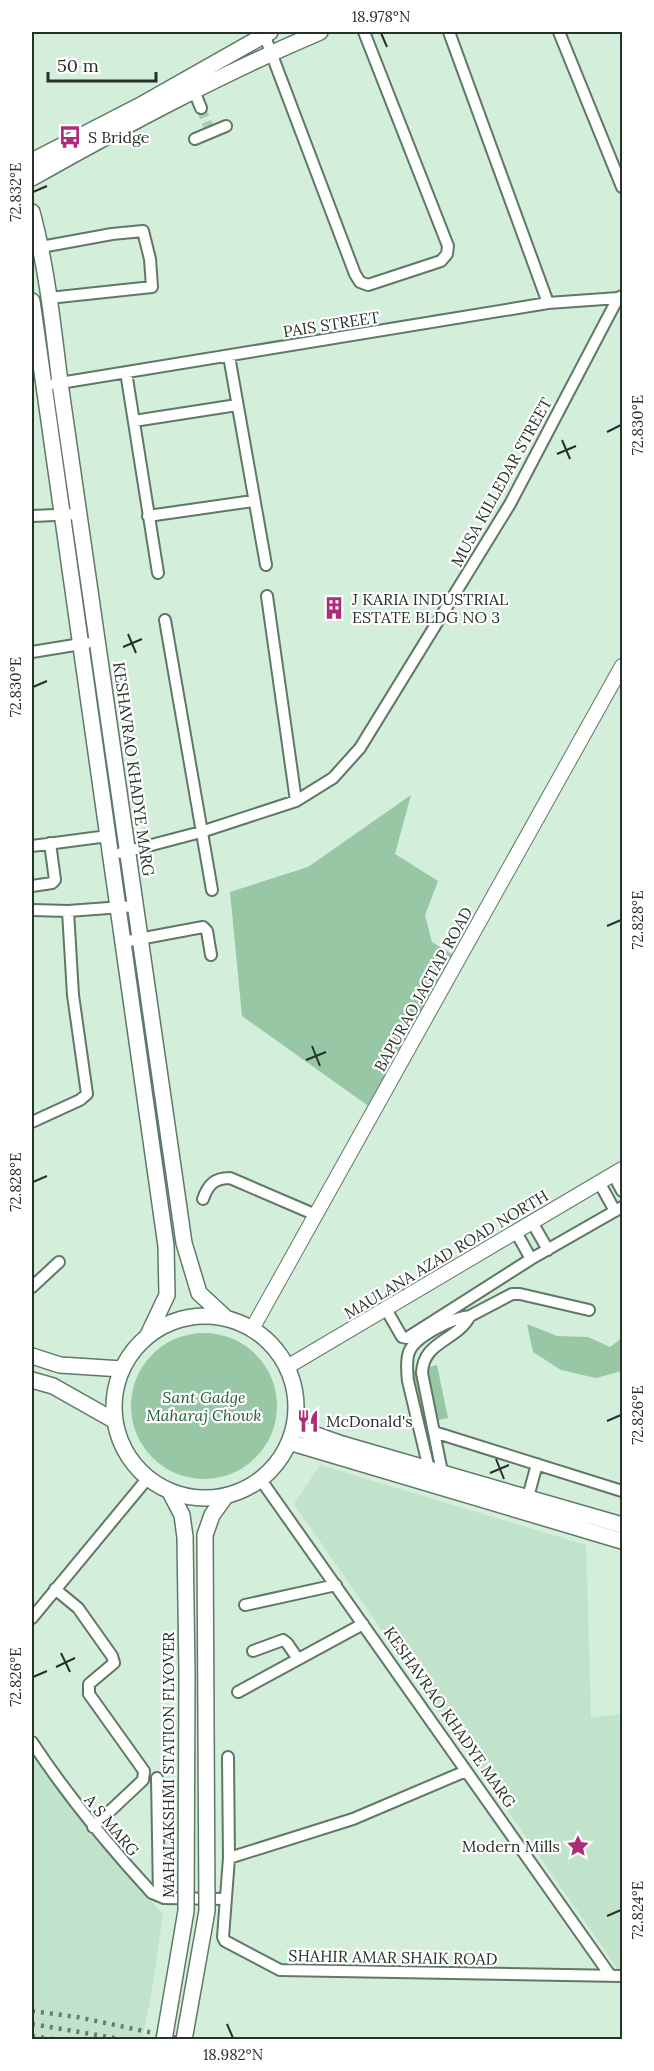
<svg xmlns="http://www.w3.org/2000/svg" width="654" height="2071" font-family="Lora,serif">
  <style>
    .built { fill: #c2e3cb }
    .green { fill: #97c7a5 }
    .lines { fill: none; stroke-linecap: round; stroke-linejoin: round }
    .minor-tunnel { stroke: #b0c8b7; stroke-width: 10; stroke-dasharray: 10 5; stroke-linecap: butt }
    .minor-casing { stroke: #607866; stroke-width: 14 }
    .tertiary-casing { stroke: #607866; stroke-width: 16 }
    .secondary-casing { stroke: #607866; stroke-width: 18 }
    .minor { stroke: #fff; stroke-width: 10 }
    .tertiary { stroke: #fff; stroke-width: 14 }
    .secondary { stroke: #fff; stroke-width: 15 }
    .rail { stroke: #697b6e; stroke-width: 4.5; stroke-dasharray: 3 6; stroke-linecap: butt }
    .secondary-bridge-casing { stroke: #607866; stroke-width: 18; stroke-linecap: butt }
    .secondary-bridge { stroke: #fff; stroke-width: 15 }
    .ticks { fill: none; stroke: #263129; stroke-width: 2 }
    .labels { text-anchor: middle; stroke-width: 4.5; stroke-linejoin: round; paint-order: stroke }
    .poi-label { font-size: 16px; fill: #263129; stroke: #fff; text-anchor: start }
    .street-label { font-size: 16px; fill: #263129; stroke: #fff }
    .park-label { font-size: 16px; font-style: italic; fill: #205b37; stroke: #fff }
    .neatline { fill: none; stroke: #263129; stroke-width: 2 }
    .ticks-label { font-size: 15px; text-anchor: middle; fill: #263129 }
  </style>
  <rect width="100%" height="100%" fill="#d3eeda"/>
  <path class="built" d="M320,1465l266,80 5,173 31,-4v261l-328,-471z
    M32,1748l38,58 93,109 -12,81 -9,43h-110z"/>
  <path class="green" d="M411,795l-16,59 43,27 -13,34 7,27 26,16 -84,152 -132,-94 -12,-124 78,-25z
    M527,1324l30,12 31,1 22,10 12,-9v33l-26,7 -35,-8 -28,-18z
    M131 1406a73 73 0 1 1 146 0a73 73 0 1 1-146 0Z
    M437,1365l11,53 -25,5 -11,-52z"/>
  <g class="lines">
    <path class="minor-tunnel" d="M201,108l8,20"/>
    <g class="minor-casing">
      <path id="minor" d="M449,32l99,271
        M559,32l63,155
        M264,34l91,240 5,8 8,3 73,-24 6,-7 1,-8 -84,-214
        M192,86l9,22
        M195,139l31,-13
        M41,247l71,-13 31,-3 7,28 2,28 -103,11
        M229,356l37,209
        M126,372l32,201
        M54,384l494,-81 70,-5 4,-2
        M134,421l103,-16
        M32,516l47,-2
        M148,516l105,-15
        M267,596l29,205
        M165,620l47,270
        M32,652l55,-9
        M32,846l76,-10
        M121,853l80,-21 95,-31 37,-23 27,-30 150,-244 108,-206
        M32,886l20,-3 3,-3 -5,-37
        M32,910l36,1 68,-5
        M123,942l80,-15 4,4 4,24
        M32,1122l48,-22 7,-6 -14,-99 -5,-84
        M613,1174l9,17
        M599,1182l16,29
        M203,1199c5,-14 11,-21 27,-21l86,37
        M532,1222l16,28
        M516,1232l15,27
        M32,1287l27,-25
        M386,1309l16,28 5,1 124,-79 91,-52
        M470,1316l42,-22h8l69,16
        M434,1432l188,59
        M429,1469l-21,-88c-1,-9 -2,-21 1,-29 6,-16 46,-35 61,-36 -13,25 -47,25 -48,57l20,99
        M261,1480l349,495
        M528,1497l9,-33
        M55,1589l23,19 34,48 2,7 -25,21v10l55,77 -1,9 -50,47
        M245,1605l91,-20
        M32,1618l115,-139
        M253,1651l30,-11 4,3 11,16
        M238,1692l125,-68
        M32,1742c37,56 74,101 120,151l12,5 61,1
        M228,1757l1,101 124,-39 113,-48
        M157,1778l2,118
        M229,1858l-6,79 2,4 55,29 342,6"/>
    </g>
    <g class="tertiary-casing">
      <path id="tertiary" d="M252,1329l370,-663
        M287,1367l335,-198"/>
    </g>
    <g class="secondary-casing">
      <path id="secondary" d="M32,161l107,-55 131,-74
        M32,178c94,-53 189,-104 288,-146
        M32,212c15,56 21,114 28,171l124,860 15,50 27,25
        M32,301l134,945 1,49 -19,40
        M114 1407a91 91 0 1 1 182 0a91 91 0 1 1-182 0Z
        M32,1356l28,9 62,4
        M32,1380l21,6 62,35
        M294,1427l48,17 280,81
        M289,1442l333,99
        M170,1492l12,23 3,22
        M205,1535l7,-20 13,-18"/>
    </g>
    <use href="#minor" class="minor"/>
    <use href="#tertiary" class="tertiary"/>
    <use href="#secondary" class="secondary"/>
    <path class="rail" d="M32,2011l45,6 110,23
      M32,2024l94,16
      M32,2036l26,4"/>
    <g class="secondary-bridge-casing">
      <path id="secondary-bridge" d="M164,2040l22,-129 1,-237 -2,-137
        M184,2040l23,-129 -2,-376"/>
    </g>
    <use href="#secondary-bridge" class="secondary-bridge"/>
  </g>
  <path class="ticks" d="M381,33l6,14M33,192l14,-6M607,432l14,-7M562,440l8,19M557,454l19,-8M128,634l8,19M123,647l19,-8M33,687l14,-6M607,926l14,-6M312,1046l8,20M306,1060l20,-8M33,1182l14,-6M607,1421l14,-6M496,1459l8,20M490,1473l19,-8M61,1653l9,19M56,1667l19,-9M33,1677l14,-6M607,1916l14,-6M227,2024l6,14"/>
  <defs>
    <g id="bus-bare" transform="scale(1.8)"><path d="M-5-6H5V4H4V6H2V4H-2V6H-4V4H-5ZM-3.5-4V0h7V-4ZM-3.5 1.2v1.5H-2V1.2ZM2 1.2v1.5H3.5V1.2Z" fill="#af2d78" stroke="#fff" stroke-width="2.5" paint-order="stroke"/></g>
    <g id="building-bare" transform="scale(1.8)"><path d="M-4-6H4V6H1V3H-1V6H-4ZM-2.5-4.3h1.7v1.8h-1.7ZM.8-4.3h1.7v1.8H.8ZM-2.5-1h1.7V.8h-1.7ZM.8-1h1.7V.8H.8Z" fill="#af2d78" stroke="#fff" stroke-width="2.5" paint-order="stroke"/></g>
    <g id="restaurant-bare" transform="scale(1.8)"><path d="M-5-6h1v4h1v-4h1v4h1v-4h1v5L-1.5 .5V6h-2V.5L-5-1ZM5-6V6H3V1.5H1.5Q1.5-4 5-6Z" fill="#af2d78" stroke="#fff" stroke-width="2.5" paint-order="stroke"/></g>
    <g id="sight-bare" transform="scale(1.8)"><path d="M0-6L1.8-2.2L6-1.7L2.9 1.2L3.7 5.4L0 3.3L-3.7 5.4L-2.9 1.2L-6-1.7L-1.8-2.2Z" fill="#af2d78" stroke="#fff" stroke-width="2.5" paint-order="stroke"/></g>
  </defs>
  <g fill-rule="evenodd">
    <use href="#bus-bare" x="70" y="137"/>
    <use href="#building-bare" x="334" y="608"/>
    <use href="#restaurant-bare" x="308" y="1421"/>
    <use href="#sight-bare" x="578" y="1846"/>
  </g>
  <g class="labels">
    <g class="poi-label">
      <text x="88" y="143">S Bridge</text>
      <text x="352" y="605">J KARIA INDUSTRIAL<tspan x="352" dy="18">ESTATE BLDG NO 3</tspan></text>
      <text x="326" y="1427">McDonald's</text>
      <text x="560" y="1852" text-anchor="end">Modern Mills</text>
    </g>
    <g class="street-label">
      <text transform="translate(331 324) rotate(-9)" y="6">PAIS STREET</text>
      <text transform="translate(501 482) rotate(-61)" y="6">MUSA KILLEDAR STREET</text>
      <text transform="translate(134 769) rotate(82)" y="6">KESHAVRAO KHADYE MARG</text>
      <text transform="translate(423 989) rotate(-61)" y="6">BAPURAO JAGTAP ROAD</text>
      <text transform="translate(446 1254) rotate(-31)" y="6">MAULANA AZAD ROAD NORTH</text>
      <text transform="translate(450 1717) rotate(55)" y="6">KESHAVRAO KHADYE MARG</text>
      <text transform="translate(168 1765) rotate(-90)" y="6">MAHALAKSHMI STATION FLYOVER</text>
      <text transform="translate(112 1825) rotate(50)" y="6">A S MARG</text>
      <text transform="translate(393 1957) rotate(1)" y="6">SHAHIR AMAR SHAIK ROAD</text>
    </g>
    <g class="park-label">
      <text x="204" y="1403">Sant Gadge<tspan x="204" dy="18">Maharaj Chowk</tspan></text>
    </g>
  </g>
  <rect width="654" height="2071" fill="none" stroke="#ffffff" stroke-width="66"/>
  <path d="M48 72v9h108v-9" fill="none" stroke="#263129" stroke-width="3"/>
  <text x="57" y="72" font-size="18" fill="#263129" stroke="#ffffff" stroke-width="4.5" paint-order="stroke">50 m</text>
  <rect x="33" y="33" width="588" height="2005" class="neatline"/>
  <g class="ticks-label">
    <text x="381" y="22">18.978°N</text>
    <text transform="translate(16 192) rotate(-90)" y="5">72.832°E</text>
    <text transform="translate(638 425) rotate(-90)" y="5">72.830°E</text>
    <text transform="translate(16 687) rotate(-90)" y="5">72.830°E</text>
    <text transform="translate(638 920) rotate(-90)" y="5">72.828°E</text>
    <text transform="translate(16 1182) rotate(-90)" y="5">72.828°E</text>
    <text transform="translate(638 1415) rotate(-90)" y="5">72.826°E</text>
    <text transform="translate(16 1677) rotate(-90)" y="5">72.826°E</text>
    <text transform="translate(638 1910) rotate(-90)" y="5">72.824°E</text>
    <text x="233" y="2060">18.982°N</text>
  </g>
</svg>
